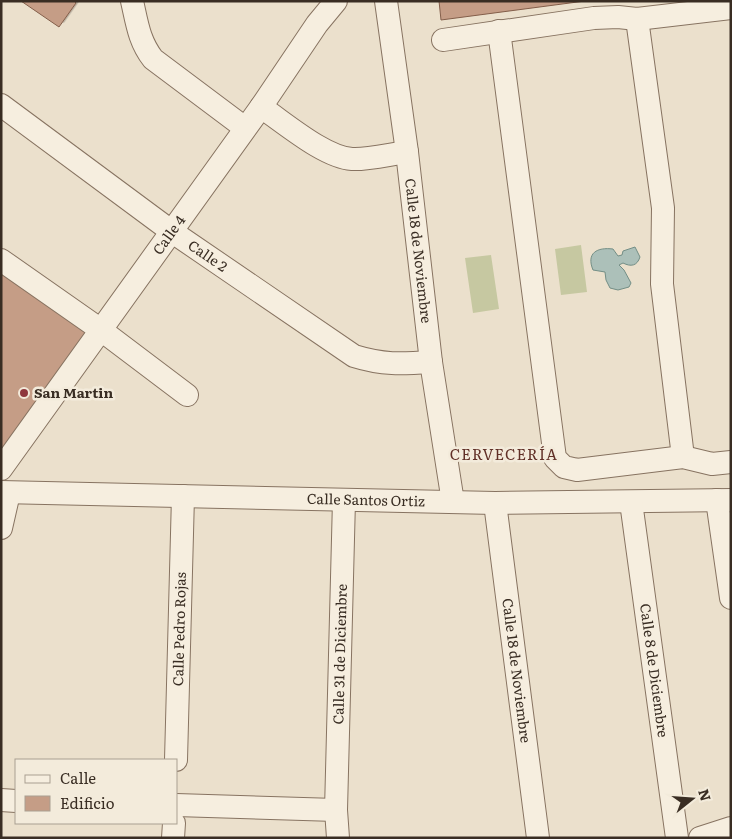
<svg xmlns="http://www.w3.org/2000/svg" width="732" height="839" font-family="Literata,serif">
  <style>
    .green { fill: #c6c8a1 }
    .water { fill: #acc0b9; stroke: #738e86 }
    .building { fill: #c59d86; stroke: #835e4a; filter: url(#shadow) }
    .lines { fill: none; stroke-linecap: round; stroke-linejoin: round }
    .minor-casing { stroke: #877361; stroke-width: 24 }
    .minor { stroke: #f6eedf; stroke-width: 22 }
    .poi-dot { fill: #8f383d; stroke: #f3ebdb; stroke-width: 2 }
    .labels { text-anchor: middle; stroke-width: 5; stroke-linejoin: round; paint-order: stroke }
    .street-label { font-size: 14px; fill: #392d23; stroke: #f3ebdb }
    .poi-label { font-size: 14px; font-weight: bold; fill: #392d23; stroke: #f3ebdb; text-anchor: start }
    .neighbourhood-label { font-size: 15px; letter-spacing: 1px; fill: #613027; stroke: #f3ebdb }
  </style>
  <defs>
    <filter id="shadow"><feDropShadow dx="4.5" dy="-4.5" stdDeviation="0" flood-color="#0004"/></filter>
  </defs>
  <rect width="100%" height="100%" fill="#ebe0cc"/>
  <path class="green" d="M581,245l6,47 -26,3 -6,-46z
    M491,255l8,54 -26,4 -8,-55z"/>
  <path class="water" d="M635,247l5,10c-3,9 -9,10 -17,6l-4,2 5,5 7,13 -2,4 -11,3 -8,-2 -4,-8 -1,-8 -12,-2c-7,-17 4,-23 20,-21l5,7 4,-1 1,-4z"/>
  <path class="building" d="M21,1h53l2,2 -17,24z
    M439,1h146l-144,19z
    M1,269l91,64 -91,120z"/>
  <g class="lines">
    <g class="minor-casing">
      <g id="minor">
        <path d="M132,1c5,22 7,40 21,58l92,69"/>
        <path id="s1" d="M386,1l21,151 24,210 22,140"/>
        <path d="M637,19l26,189 -1,76 21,173"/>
        <path d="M499,31l56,427 9,9 13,3 106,-13 29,7 19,-2"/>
        <path d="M443,40l151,-22 24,-1 19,2 94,-11"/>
        <path id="s2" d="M1,105l170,126 183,125c29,9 47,8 77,6"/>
        <path d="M261,107c24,16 63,50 91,52 15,1 39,-5 55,-7"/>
        <path d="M1,260l100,70 86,65"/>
        <path id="s3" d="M1,469l260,-362 56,-83 19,-23"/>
        <path id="s4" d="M1,492l494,11 236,-3"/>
        <path d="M717,500l14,98"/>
        <path id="s5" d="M631,502l46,336"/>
        <path id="s6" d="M495,503l43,335"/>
        <path d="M1,528l8,-35"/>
        <path id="s7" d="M176,760l7,-264"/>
        <path d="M1,800l15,1"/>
        <path d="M176,805l160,5"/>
        <path d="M173,838l1,-15"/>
        <path id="s8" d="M338,838l-2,-28 8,-310"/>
        <path d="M700,838l31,-10"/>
      </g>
    </g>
    <use href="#minor" class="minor"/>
  </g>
  <circle class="poi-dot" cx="24" cy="393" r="5"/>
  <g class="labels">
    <g class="street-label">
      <text dy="5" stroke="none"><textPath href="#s3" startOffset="288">Calle 4</textPath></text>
      <text dy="5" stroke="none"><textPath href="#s1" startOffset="252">Calle 18 de Noviembre</textPath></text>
      <text dy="5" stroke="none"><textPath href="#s2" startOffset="256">Calle 2</textPath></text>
      <text dy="5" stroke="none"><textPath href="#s4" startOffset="365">Calle Santos Ortiz</textPath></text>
      <text dy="5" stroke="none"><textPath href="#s7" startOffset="131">Calle Pedro Rojas</textPath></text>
      <text dy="5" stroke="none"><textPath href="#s8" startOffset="184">Calle 31 de Diciembre</textPath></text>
      <text dy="5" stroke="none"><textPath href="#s6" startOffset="169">Calle 18 de Noviembre</textPath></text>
      <text dy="5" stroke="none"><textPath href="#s5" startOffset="170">Calle 8 de Diciembre</textPath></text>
    </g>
    <g class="poi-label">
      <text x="34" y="398">San Martin</text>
    </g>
    <g class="neighbourhood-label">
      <text x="504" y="460">CERVECERÍA</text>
    </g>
  </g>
  <rect width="732" height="839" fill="none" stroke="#392d23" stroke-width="5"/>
  <rect x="15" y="759" width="162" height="65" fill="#f3ebdb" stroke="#a99f91"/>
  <rect x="25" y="775" width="25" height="8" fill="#f6eedf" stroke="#a99f91"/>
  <text x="60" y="784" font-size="15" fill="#392d23">Calle</text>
  <rect x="25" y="796" width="25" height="15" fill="#c59d86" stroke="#a99f91"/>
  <text x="60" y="809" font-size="15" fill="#392d23">Edificio</text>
  <g transform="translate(692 799) rotate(73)" stroke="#f3ebdb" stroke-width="4" paint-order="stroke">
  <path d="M0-4L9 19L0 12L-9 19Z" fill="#392d23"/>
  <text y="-8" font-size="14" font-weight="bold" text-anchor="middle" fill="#392d23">N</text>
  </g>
</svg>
